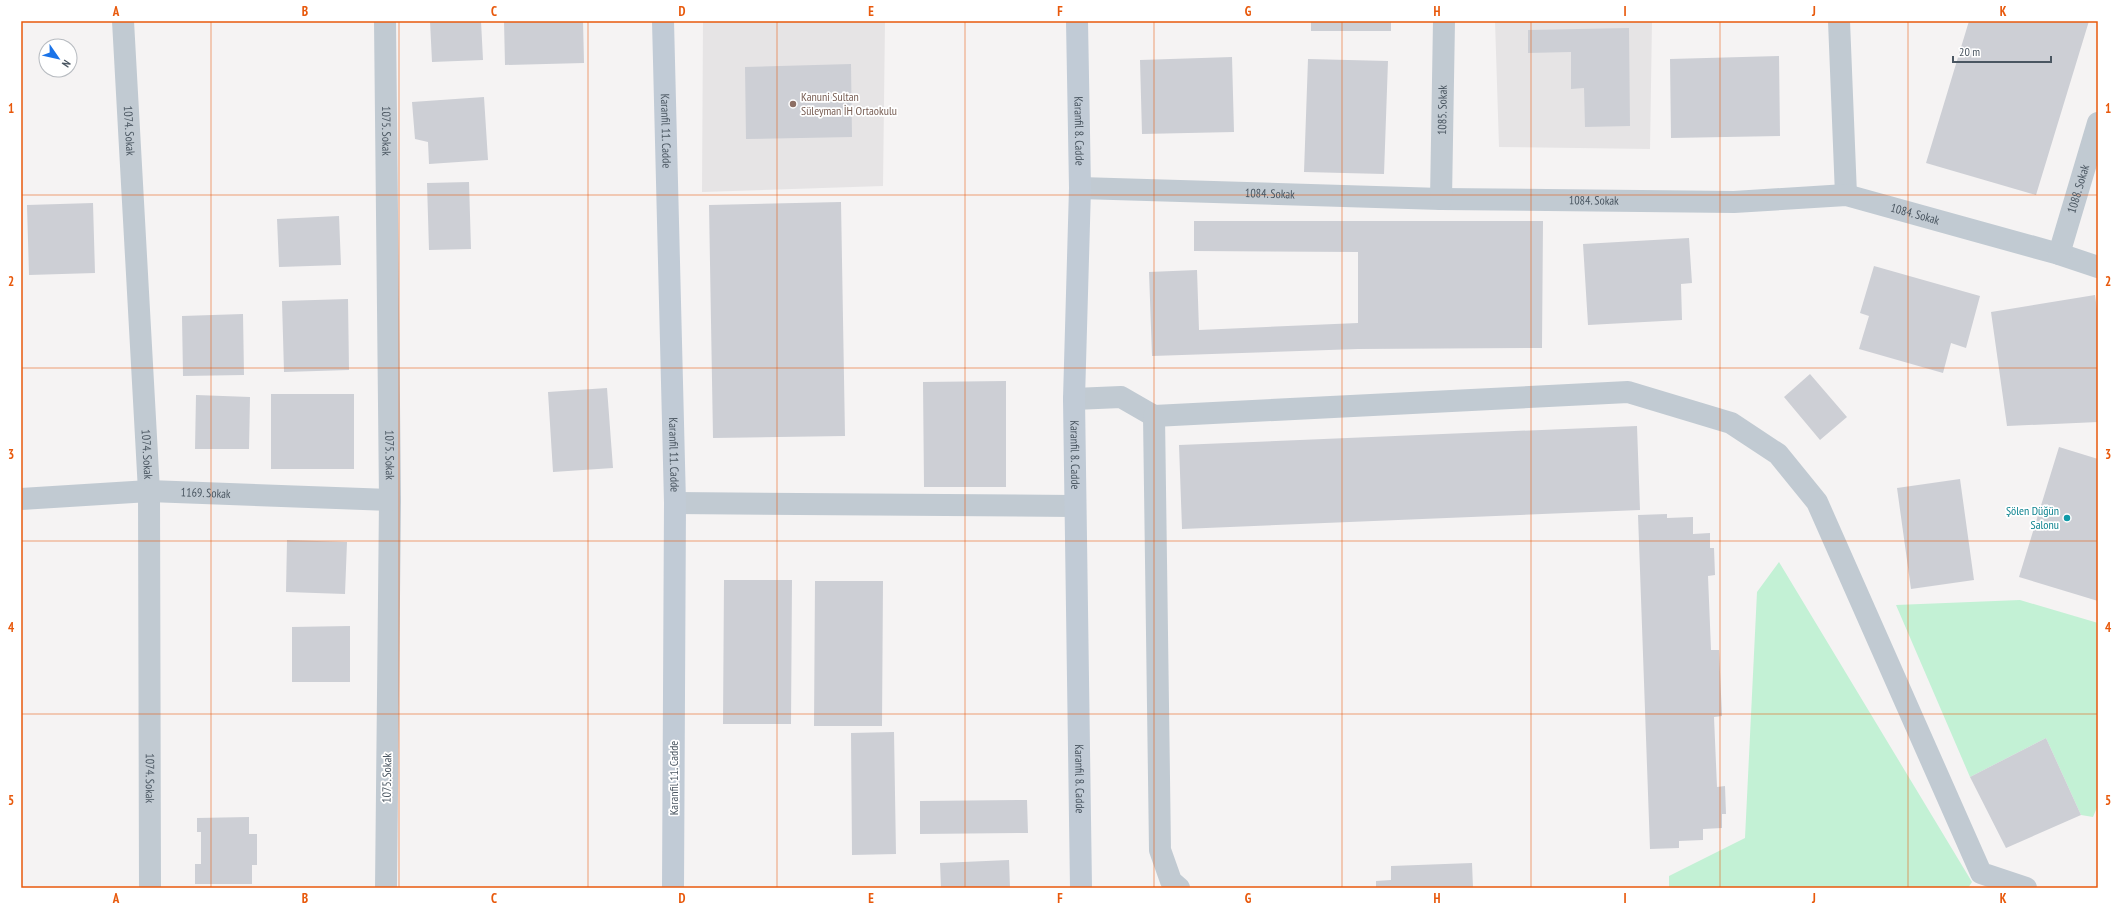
<svg xmlns="http://www.w3.org/2000/svg" width="2119" height="909" font-family="'PT Sans Narrow',sans-serif">
  <style>
    .education { fill: #e6e4e5 }
    .green { fill: #c3f1d5 }
    .building { fill: #cdcfd5 }
    .lines { fill: none; stroke-linecap: round; stroke-linejoin: round }
    .street { stroke: #c1cad2; stroke-width: 22 }
    .secondary { stroke: #c1cbd6; stroke-width: 22 }
    .grid { fill: none; stroke: #e8590c; stroke-width: 1; stroke-opacity: 0.55 }
    .education-dot { fill: #8d6e63; stroke: #fff; stroke-width: 1.5 }
    .culture-dot { fill: #0f9aa8; stroke: #fff; stroke-width: 1.5 }
    .labels { text-anchor: middle; stroke-width: 3.5; stroke-linejoin: round; paint-order: stroke }
    .education-label { font-size: 12px; fill: #785e54; stroke: #fff; text-anchor: start }
    .street-label { font-size: 12px; fill: #4a5661; stroke: #fff }
    .culture-label { font-size: 12px; fill: #0d838f; stroke: #fff; text-anchor: end }
    .neatline { fill: none; stroke: #e8590c; stroke-width: 1.5 }
    .grid-label { font-size: 13px; text-anchor: middle; font-weight: bold; fill: #e8590c }
  </style>
  <rect width="100%" height="100%" fill="#f5f3f3"/>
  <path class="education" d="M703,21h182l-2,165 -181,6z
    M1495,21h157l-2,128 -151,-2z"/>
  <path class="green" d="M1779,562l193,320 -4,6h-299v-12l76,-38 12,-246z
    M2020,600l78,23v182l-5,12 -12,-2 -35,-77 -76,39 -74,-172z"/>
  <path class="building" d="M430,21h51l2,39 -51,2z
    M504,21h79l1,42 -79,2z
    M1311,21h80v10h-80z
    M1969,21h120l-53,174 -110,-32z
    M1629,28l1,98 -45,1 -1,-39 -13,1v-37l-43,1v-23z
    M1779,56l1,80 -109,2 -1,-79z
    M1232,57l2,75 -92,2 -2,-74z
    M1308,59l80,2 -4,113 -80,-2z
    M851,64l1,73 -106,2 -1,-72z
    M484,97l4,63 -59,4 -1,-22 -13,-3 -3,-37z
    M469,182l2,67 -42,1 -2,-67z
    M841,202l4,234 -132,2 -4,-233z
    M93,203l2,70 -66,2 -2,-70z
    M339,216l2,49 -62,2 -2,-48z
    M1194,221h349l-1,127 -184,1 -206,7 -3,-84 48,-2 2,60 159,-7v-71l-164,-1z
    M1689,238l3,45 -11,1 1,36 -94,5 -5,-81z
    M1874,266l106,30 -14,52 -15,-5 -8,30 -84,-24 10,-33 -9,-3z
    M2095,295l3,22v105l-91,4 -16,-114z
    M348,299l1,71 -65,2 -2,-71z
    M243,314l1,61 -61,1 -1,-60z
    M1810,374l37,43 -27,23 -36,-43z
    M1006,381v106h-82l-1,-105z
    M607,388l6,80 -60,4 -5,-80z
    M271,394h83v75h-83z
    M196,395l54,2 -1,52h-54z
    M1637,426l3,84 -458,19 -3,-84z
    M2059,447l39,12v142l-79,-24z
    M1960,479l14,101 -63,9 -14,-101z
    M1667,514v4l26,-1v17l17,-1v15h4l1,27 -7,1 3,74h8l3,66 -8,1 3,70 8,-1 1,28h-4v14l-19,1v11l-24,1v7l-29,1 -12,-334z
    M287,540l60,2 -2,52 -59,-2z
    M724,580h68l-1,144h-68z
    M815,581h68l-1,145h-68z
    M350,626v56h-58v-55z
    M894,732l2,122 -44,1 -1,-122z
    M2046,738l35,77 -75,33 -36,-71z
    M1027,800l1,33 -108,1v-33z
    M249,817v17h8v31h-5v19h-57v-20h6v-32h-4v-14z
    M1009,860l1,28h-69l-1,-25z
    M1472,863l1,25h-97v-7l15,-1v-14z"/>
  <g class="lines">
    <g class="street">
      <path id="s1" d="M123,21l26,470 1,397"/>
      <path id="s2" d="M385,21l5,479 -4,388"/>
      <path d="M1839,21l7,174"/>
      <path id="s3" d="M1080,188l361,11 293,3 112,-7 213,59 39,13"/>
      <path id="s4" d="M1441,199l3,-178"/>
      <path id="s5" d="M2059,254l39,-131"/>
      <path d="M1074,399l47,-2 33,19"/>
      <path id="s6" d="M21,499l128,-8 241,9"/>
      <path d="M675,503l399,3"/>
      <path d="M1179,888l-8,-7 -11,-31 -6,-434 474,-24 103,31 47,31 39,48 164,371 45,15"/>
    </g>
    <g class="secondary">
      <path id="s7" d="M663,21l12,482 -2,385"/>
      <path id="s8" d="M1077,21l3,167 -6,211 7,489"/>
    </g>
  </g>
  <path class="grid" d="M211,21v867M399,21v867M588,21v867M777,21v867M965,21v867M1154,21v867M1342,21v867M1531,21v867M1720,21v867M1908,21v867M21,195h2077M21,368h2077M21,541h2077M21,714h2077"/>
  <circle class="education-dot" cx="793" cy="104" r="4"/>
  <circle class="culture-dot" cx="2067" cy="518" r="4"/>
  <g class="labels">
    <g class="education-label">
      <text x="801" y="101">Kanuni Sultan<tspan x="801" dy="14">Süleyman İH Ortaokulu</tspan></text>
    </g>
    <g class="street-label">
      <text dy="4" stroke="none"><textPath href="#s4" startOffset="89">1085. Sokak</textPath></text>
      <text dy="4" stroke="none"><textPath href="#s1" startOffset="110">1074. Sokak</textPath></text>
      <text dy="4" stroke="none"><textPath href="#s2" startOffset="110">1075. Sokak</textPath></text>
      <text dy="4" stroke="none"><textPath href="#s7" startOffset="110">Karanfil 11. Cadde</textPath></text>
      <text dy="4" stroke="none"><textPath href="#s8" startOffset="110">Karanfil 8. Cadde</textPath></text>
      <text dy="4" stroke="none"><textPath href="#s5" startOffset="68">1088. Sokak</textPath></text>
      <text dy="4" stroke="none"><textPath href="#s3" startOffset="190">1084. Sokak</textPath></text>
      <text dy="4" stroke="none"><textPath href="#s3" startOffset="514">1084. Sokak</textPath></text>
      <text dy="4" stroke="none"><textPath href="#s3" startOffset="838">1084. Sokak</textPath></text>
      <text dy="4" stroke="none"><textPath href="#s1" startOffset="434">1074. Sokak</textPath></text>
      <text dy="4" stroke="none"><textPath href="#s2" startOffset="434">1075. Sokak</textPath></text>
      <text dy="4" stroke="none"><textPath href="#s7" startOffset="434">Karanfil 11. Cadde</textPath></text>
      <text dy="4" stroke="none"><textPath href="#s8" startOffset="434">Karanfil 8. Cadde</textPath></text>
      <text dy="4" stroke="none"><textPath href="#s6" startOffset="185">1169. Sokak</textPath></text>
      <text dy="4" stroke="none"><textPath href="#s1" startOffset="758">1074. Sokak</textPath></text>
      <text transform="translate(387 778) rotate(-89)" y="4">1075. Sokak</text>
      <text transform="translate(674 778) rotate(-90)" y="4">Karanfil 11. Cadde</text>
      <text dy="4" stroke="none"><textPath href="#s8" startOffset="758">Karanfil 8. Cadde</textPath></text>
    </g>
    <g class="culture-label">
      <text x="2059" y="515">Şölen Düğün<tspan x="2059" dy="14">Salonu</tspan></text>
    </g>
  </g>
  <rect width="2119" height="909" fill="none" stroke="#ffffff" stroke-width="44"/>
  <g transform="translate(58 58) rotate(124)"><circle r="19" fill="#ffffff" stroke="#b7bbc0"/>
  <path d="M0-3L7 15L0 10L-7 15Z" fill="#1a73e8"/>
  <text y="-6" font-size="11" font-weight="bold" text-anchor="middle" fill="#4a5661">N</text>
  </g>
  <path d="M1953 56v6h98v-6" fill="none" stroke="#4a5661" stroke-width="2"/>
  <text x="1959" y="56" font-size="12" fill="#4a5661" stroke="#ffffff" stroke-width="3" paint-order="stroke">20 m</text>
  <rect x="22" y="22" width="2075" height="865" class="neatline"/>
  <g class="grid-label">
    <text x="116" y="16">A</text>
    <text x="305" y="16">B</text>
    <text x="494" y="16">C</text>
    <text x="682" y="16">D</text>
    <text x="871" y="16">E</text>
    <text x="1060" y="16">F</text>
    <text x="1248" y="16">G</text>
    <text x="1437" y="16">H</text>
    <text x="1625" y="16">I</text>
    <text x="1814" y="16">J</text>
    <text x="2003" y="16">K</text>
    <text x="11" y="113">1</text>
    <text x="2108" y="113">1</text>
    <text x="11" y="286">2</text>
    <text x="2108" y="286">2</text>
    <text x="11" y="459">3</text>
    <text x="2108" y="459">3</text>
    <text x="11" y="632">4</text>
    <text x="2108" y="632">4</text>
    <text x="11" y="805">5</text>
    <text x="2108" y="805">5</text>
    <text x="116" y="903">A</text>
    <text x="305" y="903">B</text>
    <text x="494" y="903">C</text>
    <text x="682" y="903">D</text>
    <text x="871" y="903">E</text>
    <text x="1060" y="903">F</text>
    <text x="1248" y="903">G</text>
    <text x="1437" y="903">H</text>
    <text x="1625" y="903">I</text>
    <text x="1814" y="903">J</text>
    <text x="2003" y="903">K</text>
  </g>
</svg>
